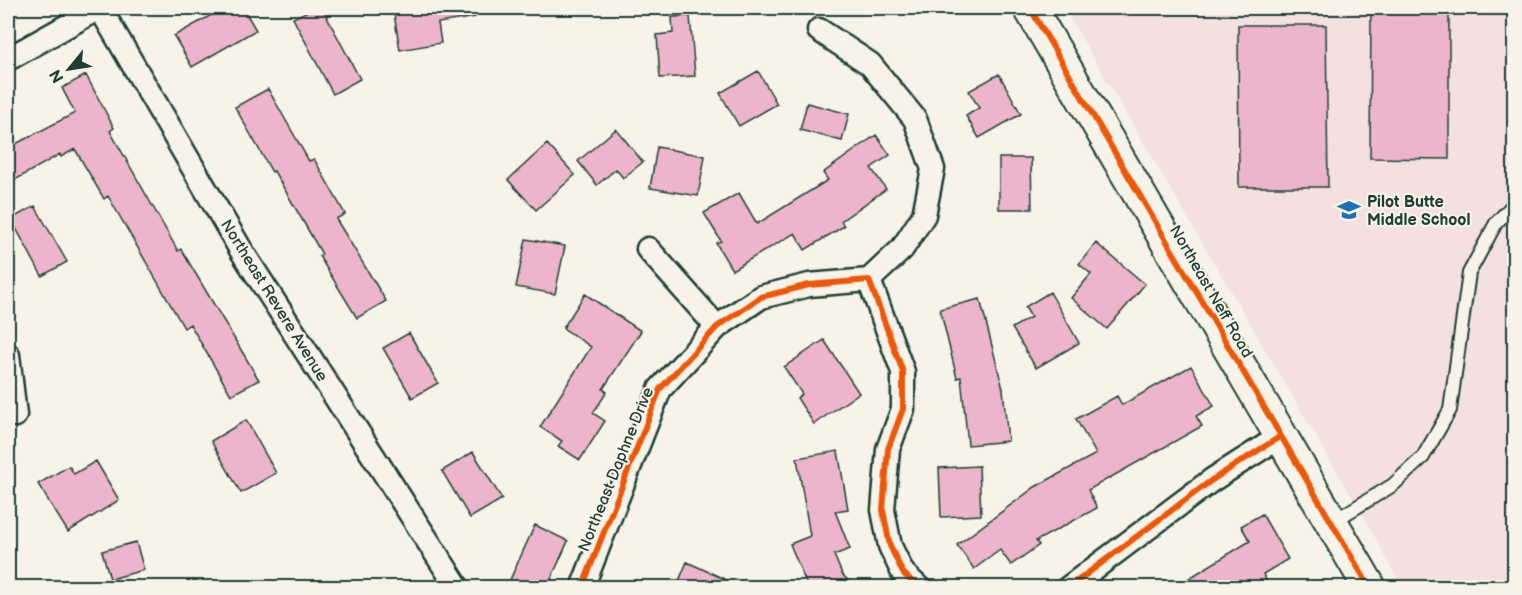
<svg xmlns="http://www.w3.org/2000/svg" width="1522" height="595" font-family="'Balsamiq Sans',sans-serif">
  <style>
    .built { fill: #f4e0df }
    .building { fill: #edb5cb; stroke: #1f3d34; stroke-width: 1.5 }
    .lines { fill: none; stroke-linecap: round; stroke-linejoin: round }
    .service-casing { stroke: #1f3d34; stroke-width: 16 }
    .minor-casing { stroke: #1f3d34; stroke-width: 27 }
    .secondary-casing { stroke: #1f3d34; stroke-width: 36 }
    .service { stroke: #f7f3e8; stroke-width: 12 }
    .minor { stroke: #f7f3e8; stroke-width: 22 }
    .secondary { stroke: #f7f3e8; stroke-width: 32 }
    .cycleway-casing { stroke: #f7f3e8; stroke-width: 10 }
    .cycleway { stroke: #e8590c; stroke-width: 6 }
    .labels { text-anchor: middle; stroke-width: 4.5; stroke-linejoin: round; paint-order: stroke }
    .poi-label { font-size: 16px; font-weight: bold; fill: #1f3d34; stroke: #f7f3e8; text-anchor: start }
    .street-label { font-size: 16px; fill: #1f3d34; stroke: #f7f3e8 }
  </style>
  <rect width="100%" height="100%" fill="#f7f3e8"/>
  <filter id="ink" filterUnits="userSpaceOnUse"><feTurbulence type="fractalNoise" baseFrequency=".0167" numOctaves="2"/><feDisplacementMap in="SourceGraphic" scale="12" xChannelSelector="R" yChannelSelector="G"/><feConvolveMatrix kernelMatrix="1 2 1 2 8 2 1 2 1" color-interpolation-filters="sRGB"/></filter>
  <g filter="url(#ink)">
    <path class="built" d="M1064,8h450v579h-113l-29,-56z"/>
    <path class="building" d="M224,8h19l13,22 -64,37 -18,-31z
      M314,8h8l38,71 -27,15 -40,-76z
      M393,8h81l1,9 -37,6 3,20 -41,7z
      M1371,8h78v151l-79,-1z
      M690,16l5,60 -35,2 -3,-43 16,-2 -1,-16z
      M1238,25h88l2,162h-89z
      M758,71l19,33 -38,22 -19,-33z
      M999,74l22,40 -42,24 -13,-22 13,-8 -10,-17z
      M86,75l28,53 -4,3 68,120 3,-2 78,131 -28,15 -41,-71 -6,4 -76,-132 -4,3 -29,-50 -14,8 -1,-3 -52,30v-36l67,-35 -13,-25z
      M268,89l41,72 5,-2 31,55 -9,5 50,82 -29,17 -38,-62 3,-2 -48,-83 -2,1 -37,-65z
      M807,103l42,11 -7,27 -42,-11z
      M616,129l27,33 -20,16 -7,-9 -19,16 -19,-24z
      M876,135l14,20 -19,13 15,21 -45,32 3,5 -39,24 -10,-17 -63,37 -16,-27 5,-2 -17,-28 35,-20 18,31 71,-44 -5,-7z
      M547,144l28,31 -39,35 -28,-30z
      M657,147l48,9 -7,40 -48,-8z
      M999,158h32l1,51h-33z
      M35,206l32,56 -25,14 -31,-57z
      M526,239l39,7 -10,48 -39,-7z
      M1096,243l49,41 -38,45 -36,-31 20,-24 -12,-10z
      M1050,292l29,51 -43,25 -24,-40 19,-11 -6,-10z
      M585,294l56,37 -38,58 4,3 -14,21 12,8 -25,39 -22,-14 4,-5 -22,-14 51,-80 -28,-19z
      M980,299l23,90 5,52 -40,4 -7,-68 -4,1 -17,-69z
      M409,333l29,50 -26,15 -29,-50z
      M824,340l35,53 -45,31 -17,-26 5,-4 -18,-27z
      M1191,366l23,40 -18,10 6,10 -114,64 9,18 -61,33 3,4 -28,20 -11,-15 -26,19 -17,-24 78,-58 61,-33 -20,-35 41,-23 5,9z
      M246,420l30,53 -35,20 -30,-52z
      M838,451l10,58 -13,2 15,38 -16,6 8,19 13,14h-47l-18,-44 20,-8 -13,-78z
      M473,452l29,47 -32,19 -28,-47z
      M96,461l23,39 -51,32 -30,-48 31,-18 5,8z
      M979,466l2,49 -40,2 -2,-49z
      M1262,514l26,45 -25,15 4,8 -10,6h-84l77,-47 -9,-15z
      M535,525l33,16 -21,47h-26l-12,-6z
      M136,542l8,28 -34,9 -8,-28z
      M687,562l57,26h-68z"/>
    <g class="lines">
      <g class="service-casing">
        <path id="service" d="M1332,522l61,-37 30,-28 27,-47 19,-137 27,-50 18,-19"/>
      </g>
      <g class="minor-casing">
        <path id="minor" d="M100,8l141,242 217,338
          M8,59l91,-51
          M648,249l69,78
          M869,280l34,92v37l-15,40 -5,61 7,36 13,27 16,15
          M8,355l7,60
          M582,588l78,-199 57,-62 44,-30 48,-12 60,-5 33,-31 22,-34 9,-46 -18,-50 -45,-55 -51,-34
          M1068,588l144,-108 69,-44"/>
      </g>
      <g class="secondary-casing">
        <path id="secondary" d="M1030,8l340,580"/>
      </g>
      <use href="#service" class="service"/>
      <use href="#minor" class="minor"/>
      <use href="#secondary" class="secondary"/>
      <g class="cycleway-casing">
        <path id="cycleway" d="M1030,8l340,580
          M582,588l78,-199 57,-62 44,-30 48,-12 60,-5 34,92v37l-15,40 -5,61 7,36 13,27 16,15
          M1068,588l144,-108 69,-44"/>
      </g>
      <use href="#cycleway" class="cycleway"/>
    </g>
  </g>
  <defs>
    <g id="school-bare" transform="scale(1.8)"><path d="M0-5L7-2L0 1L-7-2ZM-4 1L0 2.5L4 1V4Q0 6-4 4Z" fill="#1f6fb2" stroke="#f7f3e8" stroke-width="2.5" paint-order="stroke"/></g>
  </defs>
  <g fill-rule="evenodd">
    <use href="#school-bare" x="1349" y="210"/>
  </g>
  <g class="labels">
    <g class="poi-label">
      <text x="1367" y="207">Pilot Butte<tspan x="1367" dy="18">Middle School</tspan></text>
    </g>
    <g class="street-label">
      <text transform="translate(1212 291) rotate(60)" y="6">Northeast Neff Road</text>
      <text transform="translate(275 300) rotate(58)" y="6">Northeast Revere Avenue</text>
      <text transform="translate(615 469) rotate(-68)" y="6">Northeast Daphne Drive</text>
    </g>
  </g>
  <rect width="1522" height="595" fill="none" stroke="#f7f3e8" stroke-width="30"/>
  <rect x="15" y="15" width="1492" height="565" fill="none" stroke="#1f3d34" stroke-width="2" filter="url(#ink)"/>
  <g transform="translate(69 69) rotate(240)" stroke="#f7f3e8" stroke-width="4.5" paint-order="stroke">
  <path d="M0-4.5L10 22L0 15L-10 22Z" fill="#1f3d34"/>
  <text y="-9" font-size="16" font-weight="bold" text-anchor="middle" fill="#1f3d34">N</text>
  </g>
</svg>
